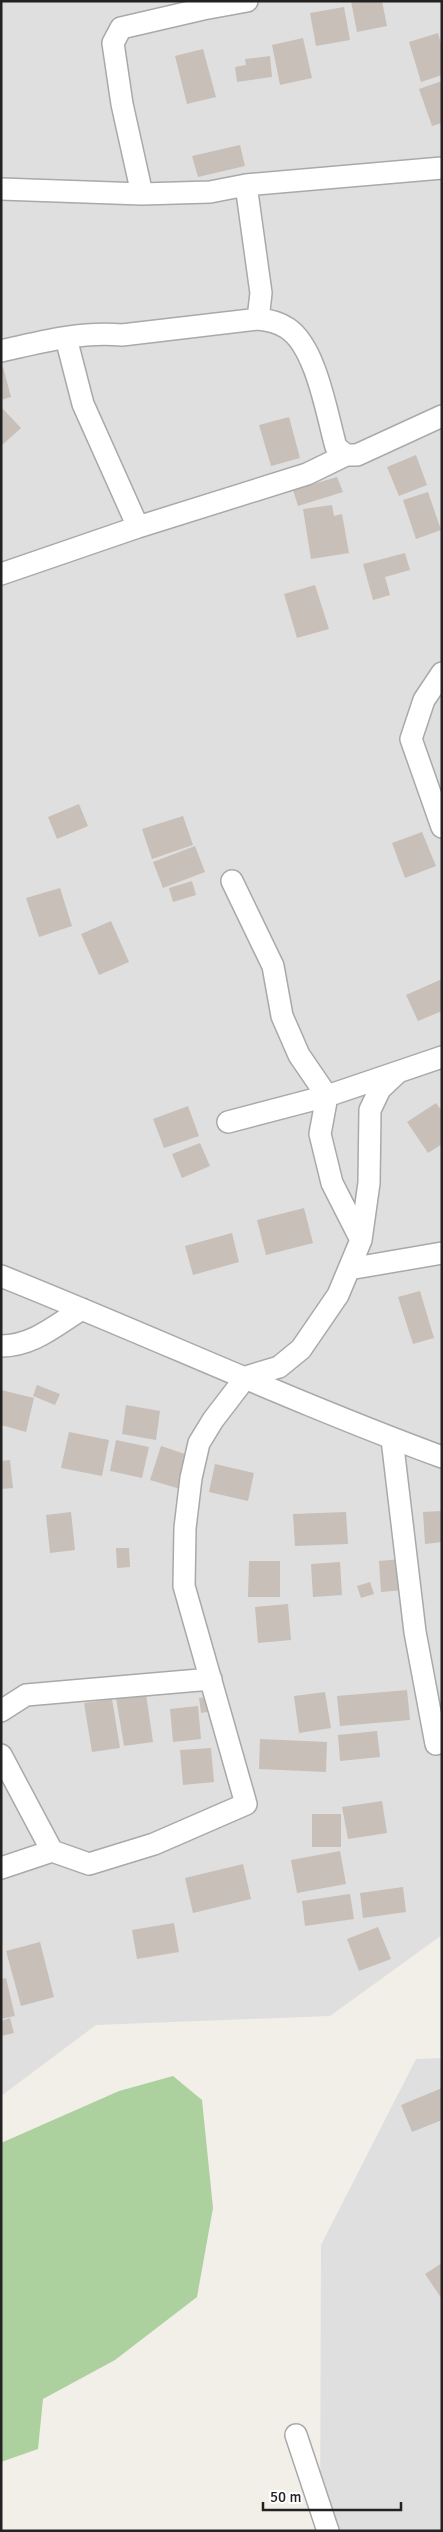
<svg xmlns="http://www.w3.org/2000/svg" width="443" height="2532" font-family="Signika,sans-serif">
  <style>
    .residential { fill: #e0dfdf }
    .forest { fill: #add19e }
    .building { fill: #c7bfb8 }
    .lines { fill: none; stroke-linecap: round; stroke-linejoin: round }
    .street-casing { stroke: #a9a9a9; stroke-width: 24 }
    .street { stroke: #fff; stroke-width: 21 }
  </style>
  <rect width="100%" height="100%" fill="#f2efe9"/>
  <path class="residential" d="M1,1h441v1934l-112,81 -234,9 -95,71z
    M442,2058v473h-122l1,-286 95,-186z"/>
  <path class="forest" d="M173,2076l29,24 11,108 -16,89 -82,63 -72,39 -5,50 -37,13v-319l118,-52z"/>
  <path class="building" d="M351,1h31l5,25 -30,6z
    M344,7l6,33 -34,6 -6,-33z
    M438,33l4,14v28l-21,7 -12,-40z
    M303,38l9,40 -32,7 -8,-40z
    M203,49l13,48 -29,7 -12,-48z
    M270,56l2,21 -35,5 -2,-15 11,-2 -1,-6z
    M442,81v42l-10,3 -13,-37z
    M240,145l5,21 -47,11 -6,-21z
    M3,367l8,30 -10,3v-32z
    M1,407l20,21 -20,18z
    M289,417l11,41 -29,8 -12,-41z
    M416,455l11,30 -28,11 -12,-29z
    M337,477l6,15 -45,14 -5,-16z
    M428,492l13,38 -25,9 -13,-39z
    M332,505l2,11 8,-2 7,39 -38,6 -8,-50z
    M405,553l5,17 -25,7 5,18 -17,5 -10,-36z
    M315,585l14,44 -32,9 -13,-44z
    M79,804l9,22 -31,13 -9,-22z
    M183,816l10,29 -41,14 -10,-30z
    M422,832l14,34 -31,12 -13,-35z
    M195,846l10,26 -42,16 -10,-26z
    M192,881l4,14 -23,7 -4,-14z
    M60,888l12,38 -33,11 -13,-39z
    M111,921l18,41 -30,13 -18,-41z
    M442,979v32l-24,10 -12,-26z
    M436,1103l6,8v33l-14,9 -21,-31z
    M188,1106l11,30 -35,12 -11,-29z
    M200,1143l10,23 -28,12 -10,-24z
    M304,1208l9,35 -47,12 -9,-35z
    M232,1233l7,29 -46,13 -8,-29z
    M420,1291l14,47 -21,6 -15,-47z
    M37,1385l23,9 -5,11 -22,-9z
    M1,1390l33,8 -8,34 -25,-7z
    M126,1405l34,6 -4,29 -34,-6z
    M69,1432l40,8 -7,36 -41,-8z
    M116,1440l33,7 -7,31 -32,-7z
    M161,1446l30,10 -11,33 -30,-9z
    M10,1460l3,28 -12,1v-28z
    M215,1464l39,9 -6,28 -39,-9z
    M442,1511v31l-17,2 -2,-32z
    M71,1512l4,38 -25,3 -4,-38z
    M346,1512l2,32 -53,2 -2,-32z
    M116,1548h13l1,19 -13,1z
    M402,1559l2,31 -23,2 -2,-31z
    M249,1561h31v36h-32z
    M340,1562l2,33 -29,2 -2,-33z
    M370,1582l4,12 -13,4 -4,-12z
    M288,1604l3,36 -33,3 -3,-36z
    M407,1690l3,30 -70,6 -3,-30z
    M325,1692l6,36 -32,5 -5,-37z
    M146,1694l7,48 -29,4 -8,-48z
    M211,1697l1,14 -11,2 -2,-15z
    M112,1699l8,49 -28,4 -8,-49z
    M198,1706l3,33 -28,3 -3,-33z
    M377,1731l3,26 -40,4 -2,-26z
    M260,1739l67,3 -1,30 -67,-3z
    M211,1748l3,34 -31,3 -3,-35z
    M382,1801l5,32 -39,6 -6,-32z
    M312,1814h29v33h-29z
    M340,1851l6,33 -49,9 -6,-33z
    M243,1864l8,35 -58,14 -8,-35z
    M403,1887l3,25 -43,6 -3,-25z
    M350,1894l4,25 -49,7 -3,-25z
    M174,1923l5,29 -42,7 -5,-29z
    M378,1927l13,32 -32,12 -12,-32z
    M40,1942l14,55 -33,9 -15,-55z
    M6,1978l9,38 -14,3v-40z
    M10,2018l4,15 -13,3v-15z
    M442,2088v32l-30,12 -11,-27z
    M442,2263v36l-17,-25z"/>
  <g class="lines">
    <g class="street-casing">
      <path id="street" d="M246,185l15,108 -3,26
        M1,189l141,5 68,-2 36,-7 196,-17
        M142,194l-20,-90 -9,-61 8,-15 82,-19 44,-8
        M66,338l17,66 55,123
        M1,351c39,-9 81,-20 121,-16l136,-16c11,1 20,3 29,9 29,18 40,87 49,119l10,8h11l85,-39
        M1,574l137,-47 169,-53 39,-19
        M442,673l-18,27 -13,39 31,88
        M228,1122l99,-26 -28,-41 -17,-39 -9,-50 -41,-85
        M361,1240l-29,-57 -12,-49 7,-38 115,-39
        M349,1269l93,-16
        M1,1276c148,59 292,126 441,181
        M1,1346c32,0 55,-21 81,-37
        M392,1439l23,193 21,112
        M1,1711l25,-16 185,-16
        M1,1755l51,96 -51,17
        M52,1851l37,13 65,-20 92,-40 -62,-218 1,-58 6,-50 8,-35 14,-23 33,-43 33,-10 22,-18 37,-54 23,-55 8,-57 1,-73 10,-21 17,-16
        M296,2435l32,96"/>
    </g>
    <use href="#street" class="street"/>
  </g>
  <rect width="443" height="2532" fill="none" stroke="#222222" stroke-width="5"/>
  <path d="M263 2502v8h138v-8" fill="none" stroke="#222222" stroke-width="2.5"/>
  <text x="270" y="2502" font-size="15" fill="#222222" stroke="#ffffff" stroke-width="4" paint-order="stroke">50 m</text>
</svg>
